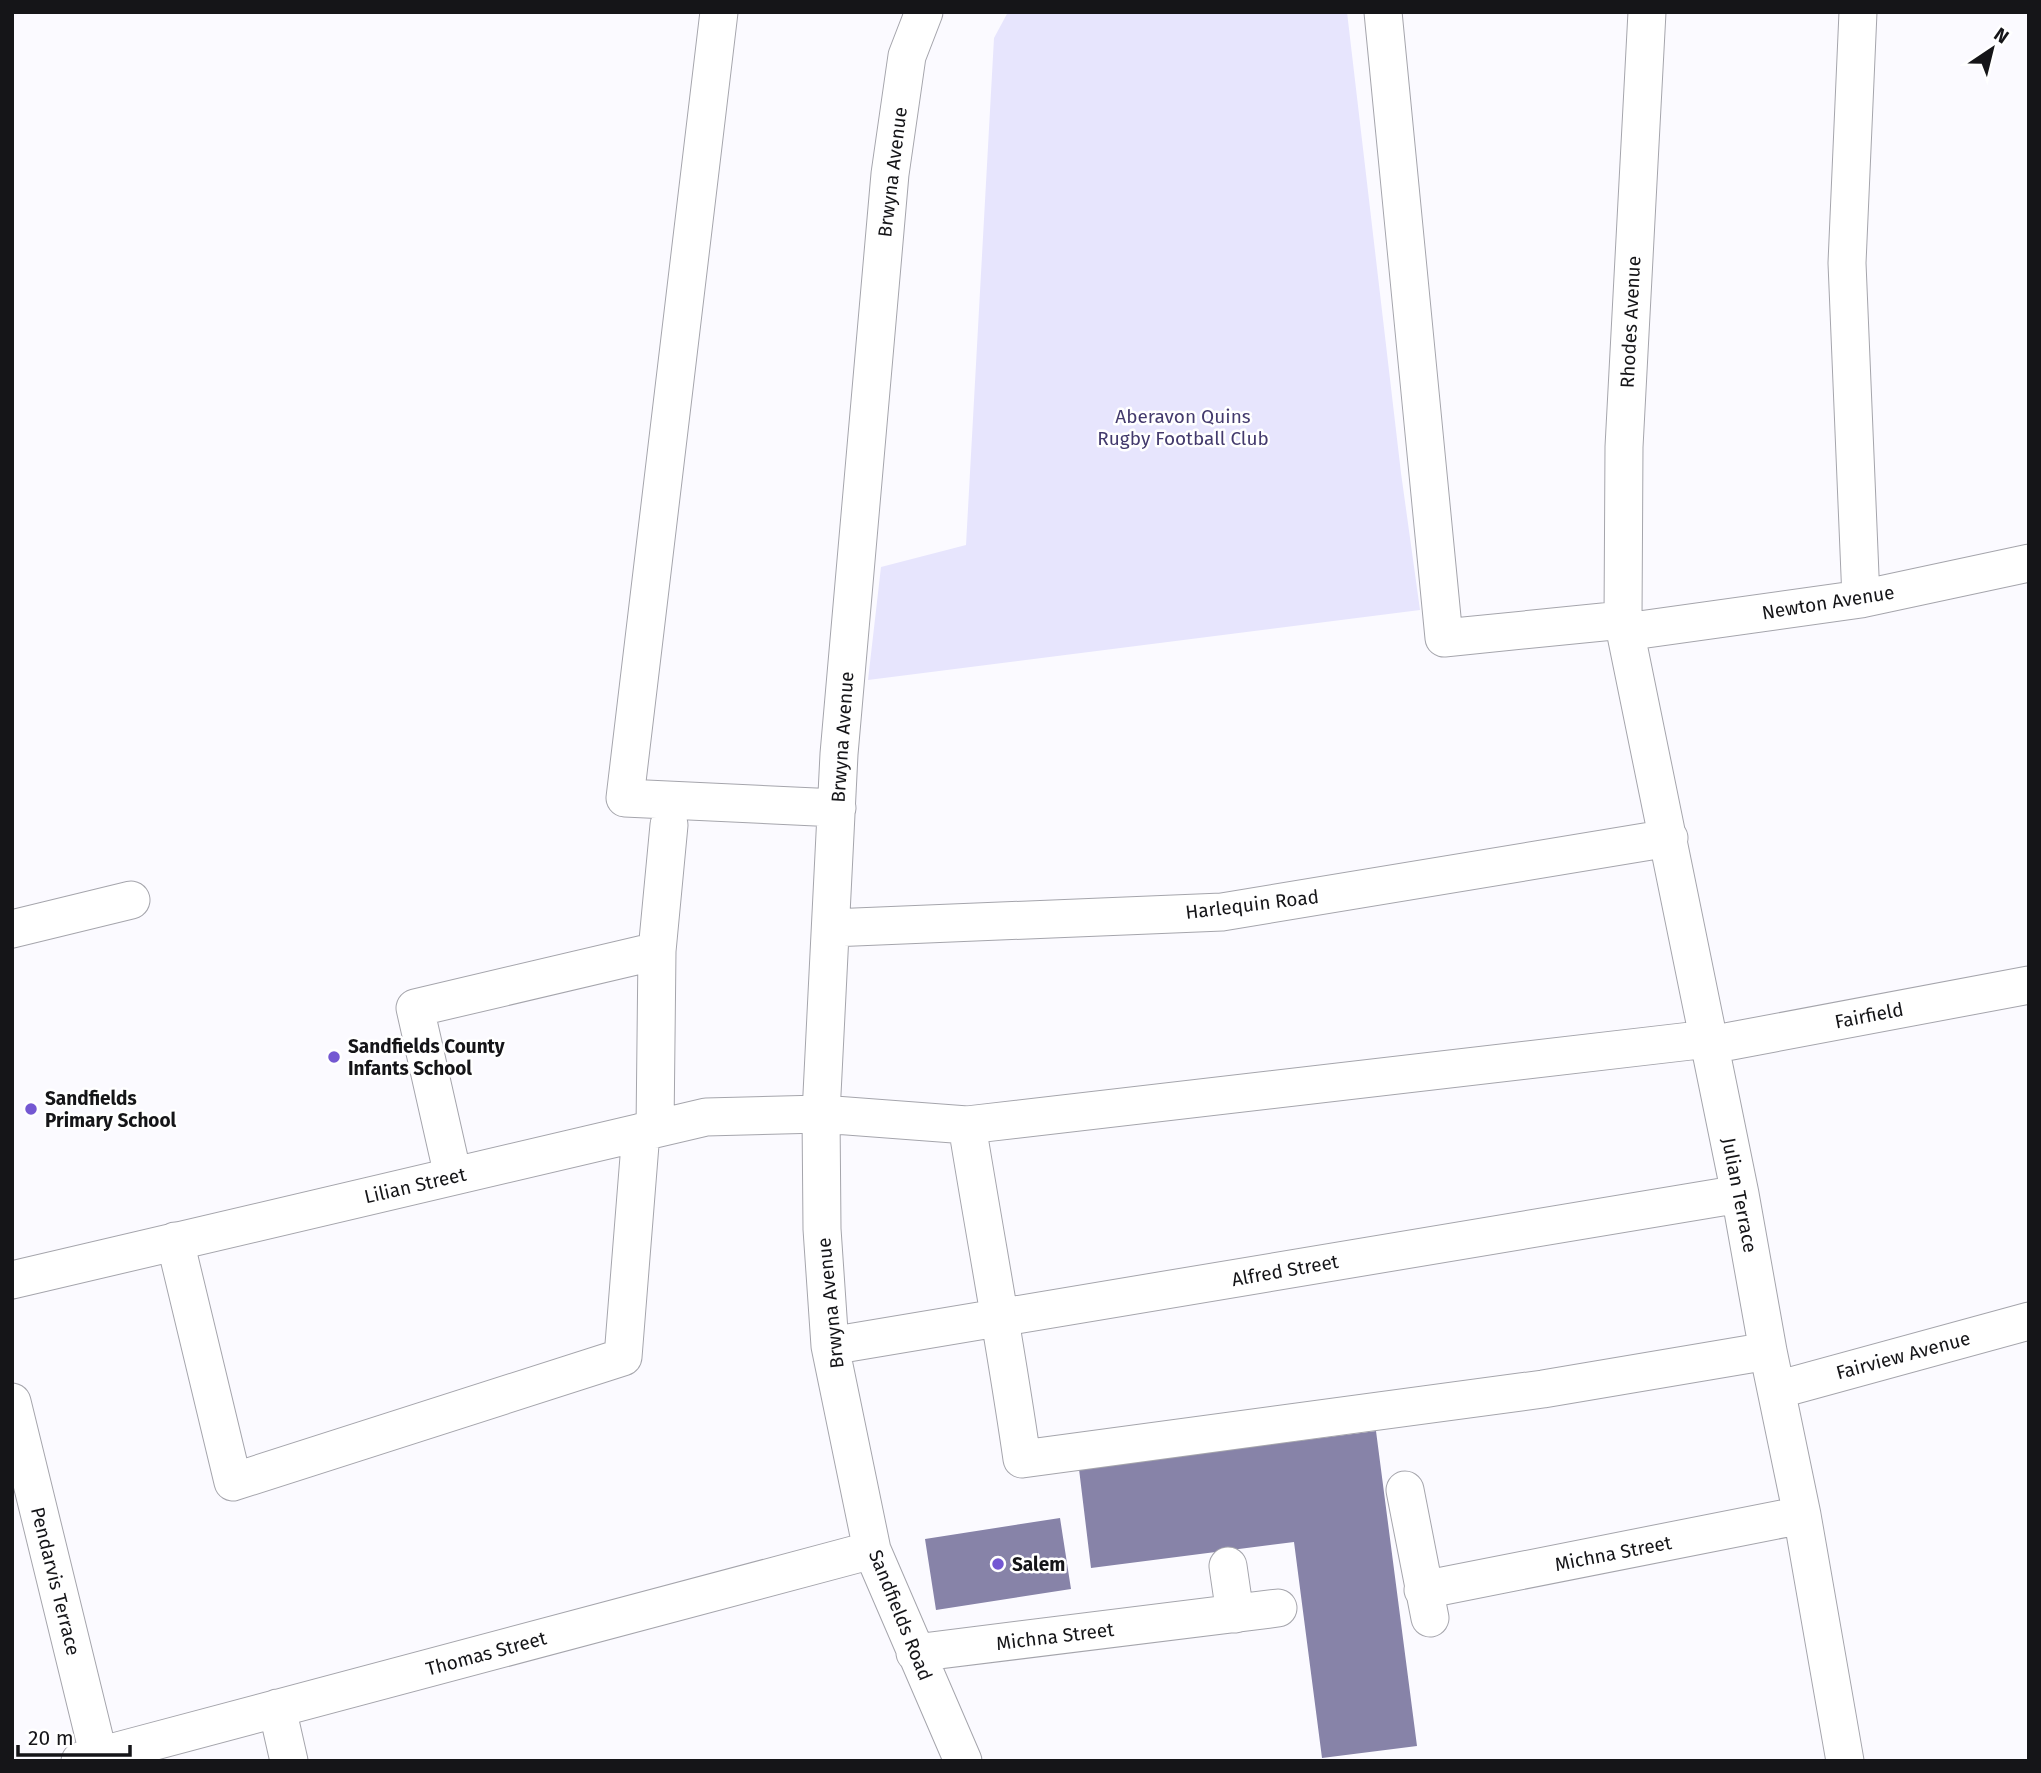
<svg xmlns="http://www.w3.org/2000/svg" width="2041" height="1773" font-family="'Fira Sans',sans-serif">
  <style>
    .green { fill: #e7e5fd }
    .building { fill: #8783a8 }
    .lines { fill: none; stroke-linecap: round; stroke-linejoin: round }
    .minor-casing { stroke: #a5a5ac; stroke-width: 39 }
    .minor { stroke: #fff; stroke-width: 37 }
    .poi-dot { fill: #7458d2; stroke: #fff; stroke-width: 2.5 }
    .labels { text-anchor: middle; stroke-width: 5; stroke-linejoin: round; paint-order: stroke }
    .street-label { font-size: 19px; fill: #151518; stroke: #fff }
    .park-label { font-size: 19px; fill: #433a6d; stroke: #fff }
    .poi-label { font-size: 19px; font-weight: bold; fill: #151518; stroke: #fff; text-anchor: start }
  </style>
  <rect width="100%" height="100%" fill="#fbfaff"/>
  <path class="green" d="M1008,12h339l54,461 19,137 -552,70 13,-113 85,-22 28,-507z"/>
  <path class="building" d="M1376,1431l41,315 -95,12 -28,-216 -203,26 -12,-99z
    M1060,1518l11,71 -135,21 -11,-71z"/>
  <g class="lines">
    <g class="minor-casing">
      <path id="minor" d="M719,12l-94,786 212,10
        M924,12l-17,44 -17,118 -51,580 -18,360 1,115 8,117 42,204 91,211
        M1383,12l61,626 179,-18
        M1647,12l-23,435 -1,173 117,574 28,157 34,164 43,246
        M1858,12l-11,251 14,336
        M1625,632l236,-33 168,-36
        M831,928l391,-16 447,-74
        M12,929l119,-29
        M657,951l12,-126
        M1710,1045l319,-60
        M967,1125c18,111 39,222 55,334l521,-70 225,-38
        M453,1176l-38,-168 242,-57 -2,178
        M175,1241l58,241 390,-125 18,-225
        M12,1280l694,-163 115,-3 146,11 741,-86
        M830,1346l910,-152
        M1777,1390l252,-69
        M12,1402l88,359
        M1405,1490l25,128
        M1228,1566l7,48
        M1423,1590l379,-75
        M915,1653l363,-45
        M277,1708l12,53
        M80,1761l792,-211"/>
    </g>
    <use href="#minor" class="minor"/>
  </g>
  <g class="poi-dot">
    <circle cx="334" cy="1057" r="7"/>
    <circle cx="31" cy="1109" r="7"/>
    <circle cx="998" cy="1564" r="7"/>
  </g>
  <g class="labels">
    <g class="street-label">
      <text transform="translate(892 172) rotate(-83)" y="7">Brwyna Avenue</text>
      <text transform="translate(1630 322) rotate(-87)" y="7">Rhodes Avenue</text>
      <text transform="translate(1828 602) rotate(-9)" y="7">Newton Avenue</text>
      <text transform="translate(842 737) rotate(-86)" y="7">Brwyna Avenue</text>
      <text transform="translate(1252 904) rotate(-7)" y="7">Harlequin Road</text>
      <text transform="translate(1869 1015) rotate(-11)" y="7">Fairfield</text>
      <text transform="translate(415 1185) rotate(-13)" y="7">Lilian Street</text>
      <text transform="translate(1740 1195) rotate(79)" y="7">Julian Terrace</text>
      <text transform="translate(1285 1270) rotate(-10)" y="7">Alfred Street</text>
      <text transform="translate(830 1303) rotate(-96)" y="7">Brwyna Avenue</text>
      <text transform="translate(1903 1355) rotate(-15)" y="7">Fairview Avenue</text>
      <text transform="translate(1613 1553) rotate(-11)" y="7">Michna Street</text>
      <text transform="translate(56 1581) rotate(76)" y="7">Pendarvis Terrace</text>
      <text transform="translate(901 1615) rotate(68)" y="7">Sandfields Road</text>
      <text transform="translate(1055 1636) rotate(-7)" y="7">Michna Street</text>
      <text transform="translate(486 1653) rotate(-15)" y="7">Thomas Street</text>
    </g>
    <g class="park-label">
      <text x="1183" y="423">Aberavon Quins<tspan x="1183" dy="22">Rugby Football Club</tspan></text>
    </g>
    <g class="poi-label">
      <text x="348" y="1053">Sandfields County<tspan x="348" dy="22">Infants School</tspan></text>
      <text x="45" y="1105">Sandfields<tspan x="45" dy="22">Primary School</tspan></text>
      <text x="1012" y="1571">Salem</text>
    </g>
  </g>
  <rect width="2041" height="1773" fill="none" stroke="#151518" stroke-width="28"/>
  <g transform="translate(1992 49) rotate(35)" stroke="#ffffff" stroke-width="5" paint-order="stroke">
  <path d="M0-5L12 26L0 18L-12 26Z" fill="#151518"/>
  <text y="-10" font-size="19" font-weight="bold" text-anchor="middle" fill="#151518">N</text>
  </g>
  <path d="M18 1745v10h112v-10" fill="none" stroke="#151518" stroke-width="3.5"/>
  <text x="28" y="1745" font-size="21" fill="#151518" stroke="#ffffff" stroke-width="5" paint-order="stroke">20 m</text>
</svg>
